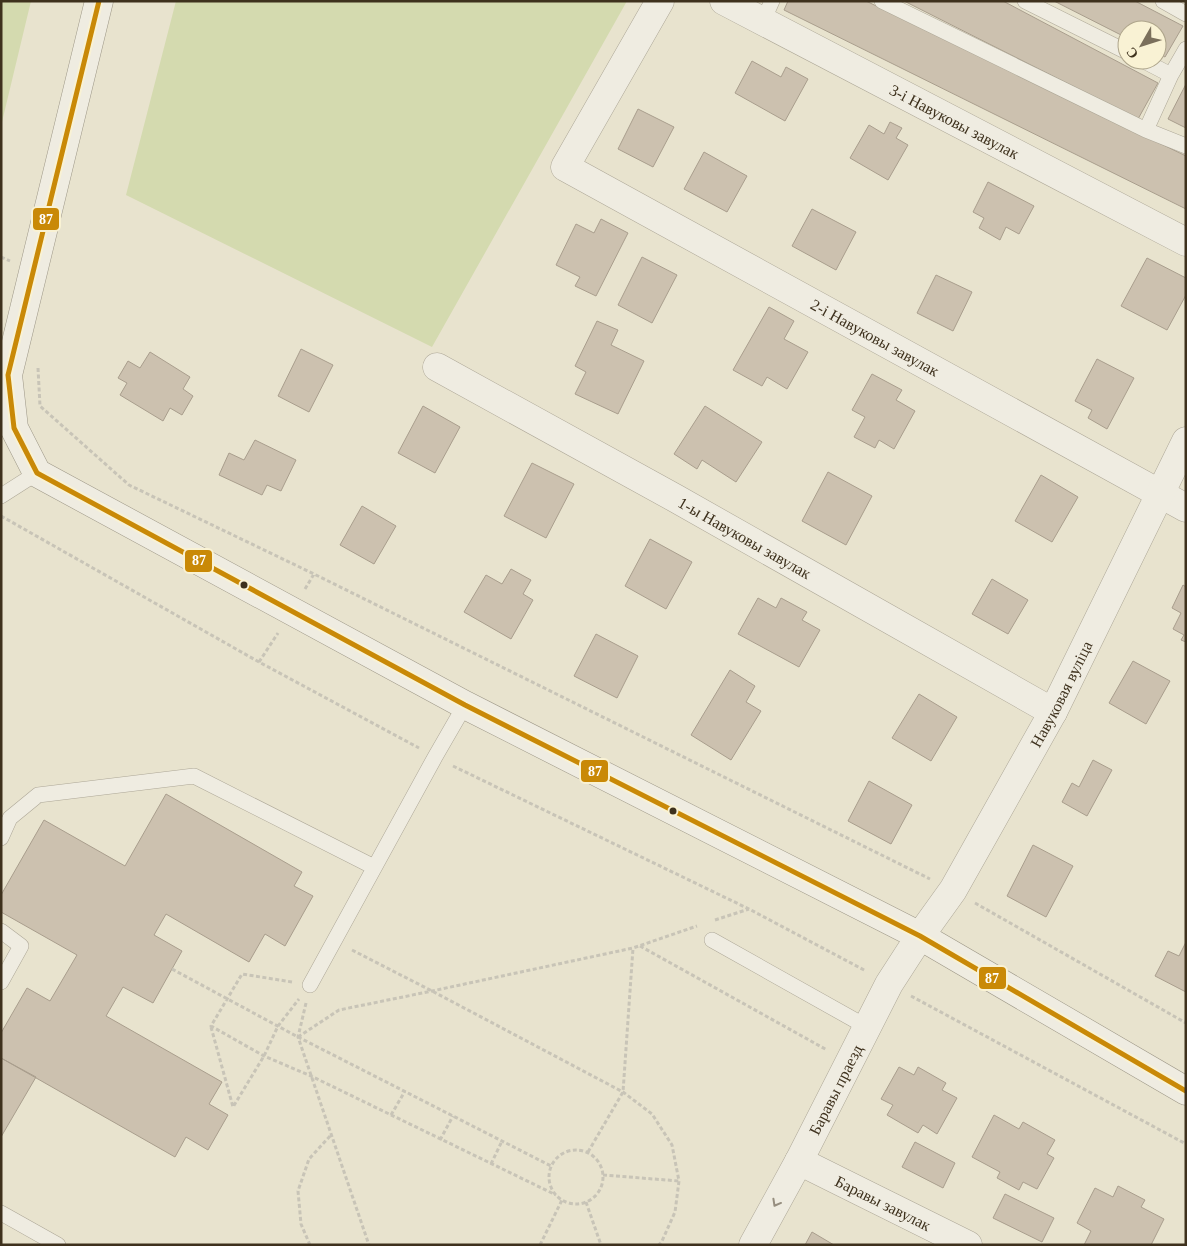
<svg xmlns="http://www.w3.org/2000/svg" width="1187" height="1246" font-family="Georgia,serif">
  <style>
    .green { fill: #d4daaf }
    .building { fill: #ccc1af; stroke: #a99e8d }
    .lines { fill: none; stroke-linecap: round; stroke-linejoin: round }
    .lane-casing { stroke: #ada797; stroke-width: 16 }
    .street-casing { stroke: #ada797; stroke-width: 29 }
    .secondary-casing { stroke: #9d9787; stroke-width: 29 }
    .path { stroke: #c8c4b7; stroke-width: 3; stroke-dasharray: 4 2.5; stroke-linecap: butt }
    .lane { stroke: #efece1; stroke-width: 15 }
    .street { stroke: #efece1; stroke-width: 28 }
    .secondary { stroke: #efece1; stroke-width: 28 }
    .bus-1-casing { stroke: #f9f2d4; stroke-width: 9 }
    .bus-1 { stroke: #c98907; stroke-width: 5 }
    .oneway { stroke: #968e7f }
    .bus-dot { fill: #3e311d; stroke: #f9f2d4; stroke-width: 2 }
    .labels { text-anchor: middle; stroke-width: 5; stroke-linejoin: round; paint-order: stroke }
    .street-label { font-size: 16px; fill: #3e311d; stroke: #f9f2d4 }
    .line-badge { stroke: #f9f2d4; stroke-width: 2 }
    .badge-label { font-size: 14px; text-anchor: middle; font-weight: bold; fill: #fff }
  </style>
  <rect width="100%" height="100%" fill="#e8e3ce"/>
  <path class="green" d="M1,1h30l-30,125z
    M176,1h451l-195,346 -306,-152z"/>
  <path class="building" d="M788,1h78l320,155v53l-402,-199z
    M904,1h99l155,82 -20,36z
    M1054,1h81l48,25 -18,31 -8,-4v-23h-30v8z
    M752,61l29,16 5,-10 22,12 -23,42 -50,-28z
    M1186,84v44l-18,-9z
    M638,109l36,18 -21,40 -35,-18z
    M890,122l12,6 -6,10 12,7 -20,35 -38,-22 19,-33 15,9z
    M704,152l43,24 -20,36 -43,-23z
    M988,182l46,24 -15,28 -13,-7 -6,13 -21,-12 5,-10 -11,-6z
    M812,209l44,23 -20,38 -44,-24z
    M601,219l27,14 -32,63 -21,-10 5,-9 -24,-12 20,-41 18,9z
    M642,257l35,18 -25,48 -34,-18z
    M1147,258l39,20v17l-19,35 -46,-24z
    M936,275l36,17 -19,39 -36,-18z
    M769,307l25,14 -10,18 24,13 -21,37 -20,-12 -5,9 -29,-16z
    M597,321l21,9 -7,15 33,16 -26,53 -43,-20 11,-22 -11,-6z
    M301,349l32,16 -24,47 -31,-16z
    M150,352l40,25 -7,12 10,7 -11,19 -12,-7 -7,13 -43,-26 7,-12 -9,-5 10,-17 12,7z
    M1097,359l37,19 -27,51 -19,-11 4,-8 -17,-9z
    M872,374l30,16 -6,10 19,11 -21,38 -15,-9 -4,8 -21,-11 11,-20 -13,-7z
    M423,406l37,21 -25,46 -37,-20z
    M705,406l57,36 -26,40 -34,-22 -5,9 -23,-15z
    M255,440l41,20 -15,31 -14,-6 -5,10 -43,-20 10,-22 15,7z
    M532,463l42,21 -28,54 -42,-22z
    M828,472l44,24 -26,49 -44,-24z
    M1041,475l37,22 -26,45 -37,-21z
    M362,506l34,20 -22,38 -34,-19z
    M650,539l42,23 -26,47 -41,-23z
    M511,569l20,11 -8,14 10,6 -22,39 -47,-27 22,-37 16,9z
    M992,579l36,21 -20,34 -36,-20z
    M1183,585l3,2v55l-5,-2 3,-5 -11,-6 8,-16 -9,-5z
    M758,598l18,10 5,-10 26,14 -5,8 18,10 -21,37 -61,-33z
    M596,634l42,22 -21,42 -43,-22z
    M1133,661l37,20 -24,43 -37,-21z
    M730,670l25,16 -9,16 15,9 -30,49 -40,-25z
    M919,694l38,23 -26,44 -39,-23z
    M1093,760l19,10 -25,46 -25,-14 10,-19 7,4z
    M869,781l43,24 -21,39 -43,-23z
    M166,794l136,78 -8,14 19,10 -28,50 -20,-12 -16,28 -83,-48 -12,21 28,16 -29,52 -30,-16 -17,29 116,66 -13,22 19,11 -20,35 -22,-13 -11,20 -174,-99v-25l26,-45 23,13 27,-46 -76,-43v-17l43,-75 81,46z
    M1033,845l40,21 -27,51 -39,-21z
    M1186,942v50l-31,-16 13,-25 11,5z
    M1,1058l35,19 -35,60z
    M899,1067l15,8 4,-8 28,16 -4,7 15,8 -20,36 -14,-9 -5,8 -31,-18 6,-10 -12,-6z
    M994,1115l25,14 4,-7 32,18 -8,14 7,4 -17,31 -14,-7 -4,8 -22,-12 3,-6 -28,-15z
    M915,1142l40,21 -12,25 -41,-21z
    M1118,1186l27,14 -4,7 23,12 -13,26h-67l7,-14 -14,-8 18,-35 18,9z
    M1005,1194l49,24 -12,24 -49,-24z
    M812,1232l22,13h-29z"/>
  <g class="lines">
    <g class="lane-casing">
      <path id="lane" d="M882,1l264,129 40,16
        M1025,1l102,51
        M1163,1l23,13
        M763,21l9,-20
        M1142,60l29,15
        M1146,130l25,-55 15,-26
        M1,496l36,-23
        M1,838l9,-20 28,-23 156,-19 180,91
        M1,931l20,15 -20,36
        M712,940l155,87
        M310,985l125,-228 30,-52
        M1,1213l57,32"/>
    </g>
    <g class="street-casing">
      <g id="street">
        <path id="s1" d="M660,1l-95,166 621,341"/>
        <path id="s2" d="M724,1l462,241"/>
        <path id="s3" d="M437,367l238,131 378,214"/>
        <path id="s4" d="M799,1161l169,84"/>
        <path id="s5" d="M753,1245l46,-84 90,-177 31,-48 33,-46 100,-178 133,-271"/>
      </g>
    </g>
    <g class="secondary-casing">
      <path id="secondary" d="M99,1l-91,374 6,53 23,45 428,232 455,231 266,155"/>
    </g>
    <path class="path" d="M1,257l9,4
      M38,368l2,38 89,79 185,89 616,305
      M1,516l258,146 160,86
      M305,589l9,-15
      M259,662l19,-29
      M453,766l296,143 117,62
      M975,903l211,120
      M715,920l34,-11
      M640,946l187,104
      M352,950l80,41 191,101 29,22 20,31 7,36 -4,31 -13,29 -3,4
      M172,969l126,68 253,129
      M292,982l-50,-8 -31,52 53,30 47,20 245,119
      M911,996l275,148
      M306,1003l-8,34 71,208
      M211,1027l22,80 31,-51 14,-30 21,-27
      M298,1037l41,-27 93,-19 201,-43 64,-22
      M391,1115l14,-24
      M440,1140l13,-24
      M549 1177a27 27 0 1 1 54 0a27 27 0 1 1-54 0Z
      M588,1152l35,-60 10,-144
      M491,1164l11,-23
      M603,1175l76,6
      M586,1202l15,43
      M310,1245l-9,-21 -3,-33 11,-32 22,-24
      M540,1245l22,-45"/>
    <use href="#lane" class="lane"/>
    <use href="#street" class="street"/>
    <use href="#secondary" class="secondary"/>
    <g class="bus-1-casing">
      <path id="bus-1" d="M99,1l-91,374 6,53 23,45 428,232 455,231 266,155"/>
    </g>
    <use href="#bus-1" class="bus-1"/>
  </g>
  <defs><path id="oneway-chevron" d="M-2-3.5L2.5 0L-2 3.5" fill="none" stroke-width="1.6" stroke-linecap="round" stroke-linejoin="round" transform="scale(1.25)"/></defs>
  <use class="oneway" href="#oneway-chevron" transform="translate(776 1203) rotate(119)"/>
  <g class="bus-dot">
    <circle cx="244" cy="585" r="4.5"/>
    <circle cx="673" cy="811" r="4.5"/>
  </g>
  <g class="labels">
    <g class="street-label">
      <text dy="6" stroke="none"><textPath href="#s2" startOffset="260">3-і Навуковы завулак</textPath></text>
      <text dy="6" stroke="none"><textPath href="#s1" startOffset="545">2-і Навуковы завулак</textPath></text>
      <text dy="6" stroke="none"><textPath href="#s3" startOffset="352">1-ы Навуковы завулак</textPath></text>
      <text dy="6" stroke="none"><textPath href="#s5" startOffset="632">Навуковая вуліца</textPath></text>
      <text dy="6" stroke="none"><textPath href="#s5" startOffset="176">Баравы праезд</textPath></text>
      <text dy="6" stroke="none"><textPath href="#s4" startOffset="94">Баравы завулак</textPath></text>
    </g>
  </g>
  <g class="line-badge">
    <rect x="32" y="207" width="28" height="24" rx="5" fill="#c98907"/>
    <rect x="184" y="549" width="29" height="24" rx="5" fill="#c98907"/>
    <rect x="580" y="759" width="29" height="24" rx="5" fill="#c98907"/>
    <rect x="978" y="966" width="29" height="24" rx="5" fill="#c98907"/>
  </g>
  <g class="badge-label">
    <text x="46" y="224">87</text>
    <text x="199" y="565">87</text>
    <text x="595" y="776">87</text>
    <text x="992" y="983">87</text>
  </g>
  <rect width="1187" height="1246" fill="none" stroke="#3e311d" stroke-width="5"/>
  <g transform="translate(1142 45) rotate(231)"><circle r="24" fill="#f9f2d4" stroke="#aea58b"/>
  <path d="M0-4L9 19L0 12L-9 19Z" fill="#7a6f5b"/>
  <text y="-8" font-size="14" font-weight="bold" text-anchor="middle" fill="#3e311d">С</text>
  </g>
</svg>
